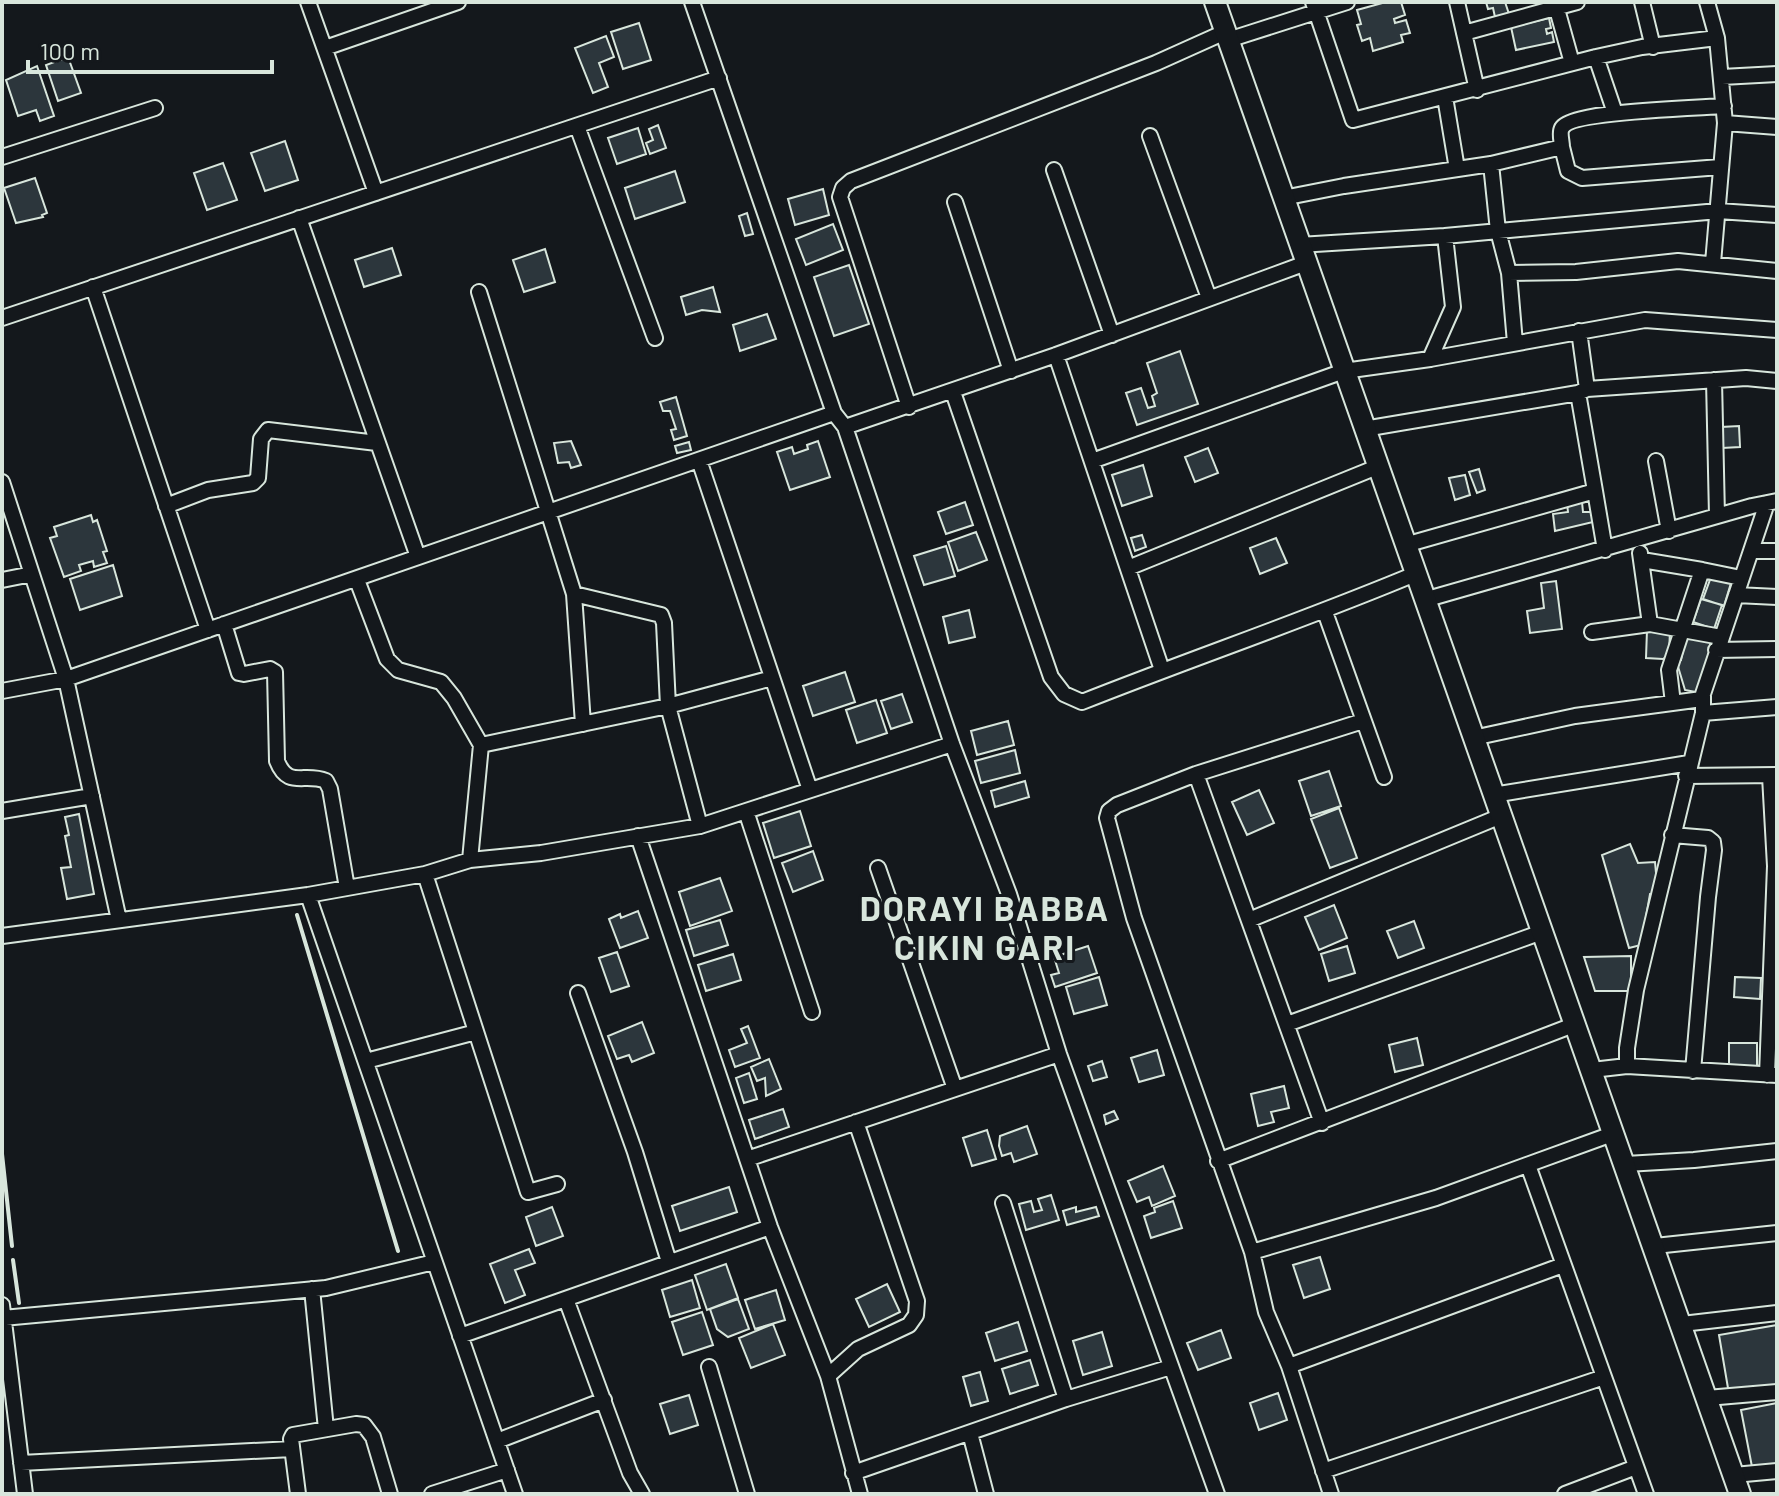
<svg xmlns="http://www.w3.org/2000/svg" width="1779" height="1496" font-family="Barlow,sans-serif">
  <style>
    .building { fill: #2c363c; stroke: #d8e6dc; stroke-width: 2 }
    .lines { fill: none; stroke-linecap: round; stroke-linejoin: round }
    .street-casing { stroke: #d8e6dc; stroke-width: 18 }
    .secondary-casing { stroke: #d8e6dc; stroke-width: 24 }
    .street { stroke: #14181c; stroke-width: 14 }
    .secondary { stroke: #14181c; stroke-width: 20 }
    .wall { stroke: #d8e6dc; stroke-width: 4 }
    .labels { text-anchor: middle; stroke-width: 6; stroke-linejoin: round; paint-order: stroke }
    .district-label { font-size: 34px; font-weight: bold; letter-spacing: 2px; fill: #d8e6dc; stroke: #14181c }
  </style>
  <rect width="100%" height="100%" fill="#14181c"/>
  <path class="building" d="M1386,2h15l4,13 -11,4 1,4 11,-3 4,13 -9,2 2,7 -30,9 -3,-13 -8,3 -5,-16 4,-1 -4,-14z
    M1486,2h19l4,12 -14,3 -2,-9 -5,1z
    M1549,18l2,10 -5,1 1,5 5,-2 2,10 -38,8 -5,-23z
    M639,23l12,37 -28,9 -12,-37z
    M606,36l8,21 -15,6 9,24 -15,6 -18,-45z
    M68,57l13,36 -23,8 -12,-36z
    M37,66l17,50 -14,5 -4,-11 -18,6 -12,-36z
    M658,125l8,23 -16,6 -4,-11 7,-3 -4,-11z
    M638,128l8,26 -29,10 -9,-26z
    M285,141l13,39 -33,11 -14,-38z
    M223,163l14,37 -30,10 -13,-37z
    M675,171l10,31 -50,17 -10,-31z
    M35,178l12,35 -5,2 1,2 -27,6 -12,-35z
    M823,189l6,26 -34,10 -7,-26z
    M747,213l6,21 -8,2 -6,-20z
    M833,224l10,26 -37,15 -10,-26z
    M392,248l9,27 -37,12 -9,-27z
    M545,249l10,33 -31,10 -11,-32z
    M849,265l20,59 -35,12 -20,-59z
    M713,287l7,25 -18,-2 -16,5 -5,-18z
    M767,314l9,25 -36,12 -7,-26z
    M1180,351l18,53 -61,21 -11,-32 15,-5 7,20 7,-2 -3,-10 5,-3 -10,-30z
    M676,397l11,39 -13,4 -3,-10 5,-1 -6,-18h-7l-3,-9z
    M1739,426l1,21 -18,1 -1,-21z
    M571,441l10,24 -10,3 -2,-6 -11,1 -4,-20z
    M818,441l12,36 -40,13 -13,-38 15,-5 2,7 14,-5 -1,-4z
    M689,442l2,8 -14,3 -2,-7z
    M1208,448l10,25 -23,9 -10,-25z
    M1143,465l9,31 -30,10 -10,-31z
    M1479,469l6,21 -8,3 -8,-21z
    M1465,475l5,20 -15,5 -6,-22z
    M965,502l8,23 -27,9 -8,-22z
    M1582,502l1,10h9l1,10 -38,9 -2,-17 15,-2 -1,-8z
    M91,515l2,7 4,-2 10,31 -4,1 4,11 -13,4 -1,-6 -14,4 2,6 -17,6 -14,-39 7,-2 -3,-9z
    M976,532l11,28 -29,11 -10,-29z
    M1142,535l4,12 -11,4 -4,-13z
    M1276,538l11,25 -27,11 -10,-26z
    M946,546l9,30 -31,9 -10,-29z
    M113,565l9,31 -42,14 -10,-31z
    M1711,577l20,6 -7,23 -21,-7z
    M1556,581l6,48 -32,4 -3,-22 17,-3 -3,-25z
    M1701,599l21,6 -8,24 -21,-7z
    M969,610l6,27 -26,6 -6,-26z
    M1647,630h23l-1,25 -6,4 -17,-1z
    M1686,636l25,4 -10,53 -16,-3 -9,-30h5z
    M845,672l10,30 -42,14 -10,-30z
    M902,694l10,28 -21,7 -10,-28z
    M876,700l11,33 -30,10 -11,-33z
    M1008,721l6,24 -37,10 -6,-24z
    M1015,750l5,23 -39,10 -6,-22z
    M1329,771l12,35 -30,10 -12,-35z
    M1025,781l4,16 -34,10 -4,-16z
    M1259,790l15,33 -27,12 -15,-33z
    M1339,808l18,50 -27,10 -19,-49z
    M800,811l11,35 -37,12 -11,-35z
    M79,814l15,80 -27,5 -6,-31 10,-1 -6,-31 4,-1 -4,-18z
    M1630,844l8,19 17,-1 3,33 -8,-1 -9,51 -12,3 -27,-93z
    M813,851l10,29 -30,12 -11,-29z
    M720,878l12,33 -42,15 -11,-34z
    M1334,905l13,33 -28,12 -14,-33z
    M638,911l10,27 -28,10 -11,-29 11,-5 1,4z
    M720,920l8,25 -34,11 -8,-26z
    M1414,921l10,27 -26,10 -11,-27z
    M1088,946l9,27 -42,14 -4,-12 8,-2 -5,-16z
    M1347,946l8,27 -26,8 -8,-27z
    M617,952l12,34 -18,6 -12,-34z
    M733,954l8,26 -35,11 -8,-26z
    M1631,956v35h-36l-11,-34z
    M1099,977l8,28 -33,9 -8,-27z
    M1735,977l26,1 -1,21 -26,-2z
    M642,1022l12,31 -22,9 -3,-7 -12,4 -9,-23z
    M1774,1024h3v43h-3z
    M748,1026l12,32 -25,9 -6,-17 18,-7 -6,-14z
    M1417,1038l6,27 -28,7 -6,-27z
    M1729,1043h28v24l-28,-1z
    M1157,1050l7,25 -25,7 -8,-24z
    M769,1059l12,30 -15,7 -1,-18 -8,3 -6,-14z
    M1102,1061l5,16 -14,4 -5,-15z
    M749,1073l8,26 -13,4 -8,-25z
    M1284,1086l5,22 -18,4 3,10 -16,4 -7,-32z
    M783,1109l6,18 -34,12 -6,-19z
    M1114,1111l4,8 -12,5 -2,-9z
    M1027,1126l10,28 -23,8 -3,-9 -9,3 -3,-10 1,-10z
    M987,1130l9,29 -24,7 -9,-28z
    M1163,1166l12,30 -23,10 -3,-9 -12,5 -9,-21z
    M729,1187l8,25 -57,19 -8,-25z
    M1051,1195l8,25 -33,10 -7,-26 12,-3 3,11 8,-2 -4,-11z
    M1173,1201l9,27 -31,10 -7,-22 11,-4 -1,-4z
    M552,1207l11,29 -27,10 -10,-29z
    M1076,1207v5l20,-5 3,9 -32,9 -4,-14z
    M529,1249l6,14 -20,7 10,25 -20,8 -15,-39z
    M1320,1257l10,32 -26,9 -11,-33z
    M726,1264l12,34 -31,12 -12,-35z
    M692,1280l8,28 -30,9 -8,-27z
    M887,1284l13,28 -31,15 -13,-28z
    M776,1290l9,30 -30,9 -10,-29z
    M738,1299l11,30 -21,8 -11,-8 -7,-20z
    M702,1312l11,33 -30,10 -11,-33z
    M1018,1322l9,29 -32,10 -9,-28z
    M773,1324l12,31 -34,13 -12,-30z
    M1777,1325v61l-48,8 -10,-59z
    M1221,1330l10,28 -33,12 -11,-27z
    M1102,1332l10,34 -29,9 -10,-34z
    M1030,1360l8,25 -28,9 -8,-25z
    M980,1372l8,29 -17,5 -8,-29z
    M1278,1393l9,27 -28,10 -9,-27z
    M689,1395l9,30 -28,9 -10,-30z
    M1777,1403v64l-24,5 -12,-62z"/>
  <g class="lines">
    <g class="street-casing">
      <path id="street" d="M308,2l68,191
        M692,2l142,411 11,14 107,317 57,150 50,160 158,440
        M1313,2l40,118 243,-63 46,-10 75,-9
        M1457,2l20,88
        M1555,2l17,61
        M1642,2l11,45
        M1707,2l10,36 8,85 -12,140
        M1464,33l113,-31
        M1228,40l119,-38
        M325,48l133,-46
        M1596,57l19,56
        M1722,77l55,-3
        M1445,97l12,72
        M1725,123l52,4
        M577,126l78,212
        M1150,136l59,162
        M1562,147c0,-6 -3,-14 0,-19 9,-17 138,-20 162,-22
        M2,157l153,-49
        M1491,164l7,67 11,42 6,70
        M1054,170l58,165
        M1283,198l61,-12 147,-22 71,-17 6,24 14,7 138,-11
        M955,202l56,169
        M299,218l119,339
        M1299,245l146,-9 273,-25 59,4
        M1509,273l67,-1 102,-11 99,10
        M93,287l115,343
        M479,292l95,302 9,130
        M2,318l717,-240
        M1056,355l106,315
        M1430,359l23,-52 -8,-71
        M1714,380l3,136
        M1587,389l159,-11 31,3
        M953,392l98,285 13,17 18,8c111,-44 223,-82 333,-128
        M909,407l-69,-210 3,-9 8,-7 305,-118 69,-31
        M845,427l211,-72 250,-92
        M1364,429l214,-36
        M699,460l111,330
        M1092,461l252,-90 86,-12 215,-39 132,10
        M1656,461l13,70
        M2,482l64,197 53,241
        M1595,491l10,59
        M1767,503l-64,191v19l-67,277 -9,58v18l150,9
        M166,506l42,-16 45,-7 5,-5 3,-39 7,-9 109,13
        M1405,545l190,-54 -17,-98 9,-4 -8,-58
        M1751,551h26
        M1640,553l10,71 71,13
        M1642,560l60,10 -33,100 4,33
        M1128,568l249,-101
        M1702,570l39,8
        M2,580l30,-6
        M357,580l30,79 11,11 43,12 13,16 27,47 -11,115
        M574,594l87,21 3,8 4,83 32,120
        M1736,595l41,2
        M1424,600l328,-94 25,-5
        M1325,612l59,165
        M224,624l15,49 5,1 26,-5 5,3 2,89c11,28 27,11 49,20l4,8 17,99
        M1592,632l58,-8
        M1716,650l61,-1
        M2,691l64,-12 768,-266
        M1703,713l74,-6
        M1473,738l102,-22 127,-17
        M481,745l187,-39 104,-28
        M1196,774l126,349
        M1686,776l91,-1
        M1493,795l196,-32
        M2,811l90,-15
        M746,811l66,201
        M1672,835l36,3 5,4 1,8 -6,47 -15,174
        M638,836l132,391 58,149 32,118
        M878,868l77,221
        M425,874l103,318 29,-8
        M308,895l207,599
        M1249,920l252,-104
        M2,936l306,-41 117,-21 45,-14 71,-7 159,-27 252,-82
        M578,993l57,159 34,110
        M1287,1024l255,-92
        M366,1061l110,-29
        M1592,1070l35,-4
        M1767,1075l8,-209 -5,-90
        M747,1159l312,-105
        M1218,1161l358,-137
        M1626,1164l68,-4 83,-9
        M1528,1165l118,329
        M1003,1203l63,196
        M1655,1246l122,-13
        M1252,1252l184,-54 179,-65
        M312,1289l14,140
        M566,1299l64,174 12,21
        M2,1305l23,189
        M3,1318l323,-30 108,-26
        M1682,1324l95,-11
        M460,1336l310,-109
        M1289,1366l274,-101
        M709,1367l38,127
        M828,1376l30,-27 51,-24 7,-10 1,-14 -61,-179
        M1707,1398l70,-6
        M970,1433l16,61
        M497,1441l107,-41
        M21,1463l271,-14
        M1323,1471l281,-94
        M853,1473l213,-74 105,-32
        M1734,1475l43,-4
        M298,1494l-7,-55 2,-4 63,-11 8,1 9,12 17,57
        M432,1494l75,-24
        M1331,1494l-42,-128 -23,-54 -14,-60 -118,-334 -27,-100 2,-7 8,-6 79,-31 167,-53
        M1565,1494l71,-27"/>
    </g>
    <g class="secondary-casing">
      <path id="secondary" d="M1215,2l525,1492"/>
    </g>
    <use href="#street" class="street"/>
    <use href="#secondary" class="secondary"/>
    <path class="wall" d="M297,915l101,336
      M2,1154l10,92
      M13,1260l6,43"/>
  </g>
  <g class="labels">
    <g class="district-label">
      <text x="985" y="921">DORAYI BABBA<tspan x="985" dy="39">CIKIN GARI</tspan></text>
    </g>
  </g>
  <rect width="1779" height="1496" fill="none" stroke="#d8e6dc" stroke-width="8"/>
  <path d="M28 60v12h244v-12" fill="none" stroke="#d8e6dc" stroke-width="4"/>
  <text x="40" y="60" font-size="24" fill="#d8e6dc" stroke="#14181c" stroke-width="6" paint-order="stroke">100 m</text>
</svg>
